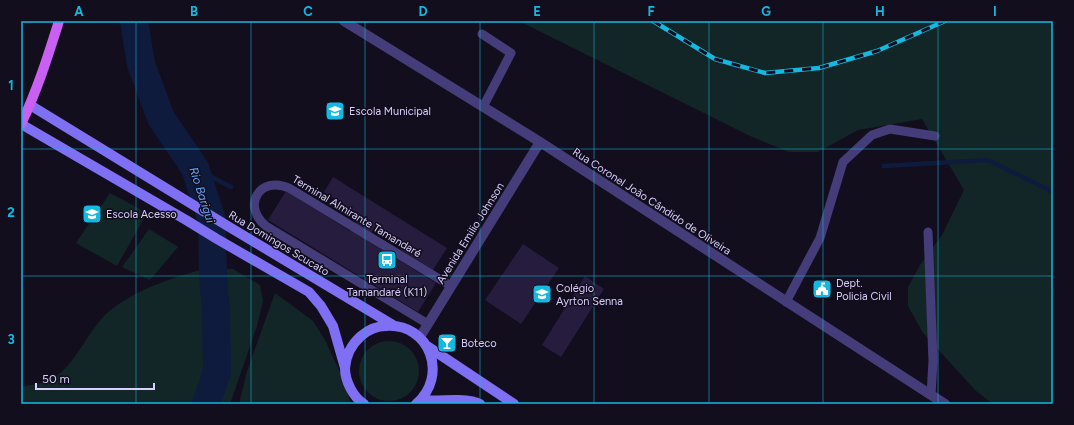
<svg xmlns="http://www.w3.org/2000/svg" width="1074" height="425" font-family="Figtree,sans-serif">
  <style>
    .green { fill: #122627 }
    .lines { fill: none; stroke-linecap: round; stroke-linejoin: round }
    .stream { stroke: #0f1b3c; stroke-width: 4.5 }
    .river { stroke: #0f1b3c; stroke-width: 28 }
    .building { fill: #261c3d }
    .service { stroke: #453d79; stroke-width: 9 }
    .tertiary { stroke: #453d79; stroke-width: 10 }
    .secondary { stroke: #7f6ff2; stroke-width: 10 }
    .primary { stroke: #c960f1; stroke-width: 10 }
    .rail-casing { stroke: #14b9e2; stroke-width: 4.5 }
    .rail { stroke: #120e1e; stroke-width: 3; stroke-dasharray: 9; stroke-linecap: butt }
    .grid { fill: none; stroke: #14b9e2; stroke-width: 1; stroke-opacity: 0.55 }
    .labels { text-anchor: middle; stroke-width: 3; stroke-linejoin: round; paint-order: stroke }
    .poi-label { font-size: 11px; fill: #d9cffb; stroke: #120e1e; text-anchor: start }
    .street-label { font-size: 11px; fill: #d9cffb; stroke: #120e1e }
    .water-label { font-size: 12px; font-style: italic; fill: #66a3f2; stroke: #120e1e }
    .neatline { fill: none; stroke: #14b9e2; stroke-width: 1.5 }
    .grid-label { font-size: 13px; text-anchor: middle; font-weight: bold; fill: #14b9e2 }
  </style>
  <rect width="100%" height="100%" fill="#120e1e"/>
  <path class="green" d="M519,21h534v383h-60l-17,-13 -53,-58 -15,-27v-19l12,-22 22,-30 22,-45 -42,-71 -64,11 -40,22h-29l-39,-16z
    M110,193l37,20 -30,53 -41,-23z
    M149,229l29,18 -28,33 -28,-13z
    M209,268l24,1 27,16 3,16 -6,25 -27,78h-209v-17c9,-2 21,-3 29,-7 24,-12 36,-46 55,-65 25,-24 71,-39 104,-47z
    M275,293l38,28 12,19 16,34 10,30h-112l8,-33z
    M359 371a30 30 0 1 1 60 0a30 30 0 1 1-60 0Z"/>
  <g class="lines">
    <path class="stream" d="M884,166l104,-6 65,32
      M195,168l36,19"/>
    <path class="river" d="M134,21l7,43 20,54 34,50 17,52 1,55 3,36 1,61 -11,32"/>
  </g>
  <path class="building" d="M333,177l114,71 -14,22 -32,-20 4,-7 -29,-18 -10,15 70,43 -18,29 -150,-92 18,-29 64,40 10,-16 -36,-23z
    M523,244l36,24 -38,56 -36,-24z
    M585,276l19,13 -43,68 -19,-12z"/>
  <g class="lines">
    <path class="service" d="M482,34l29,19 -28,54
      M928,232l5,129 -2,34
      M786,302l34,-64 23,-76 29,-27 18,-6 45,7
      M428,324l-162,-98c-25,-20 -6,-51 23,-38l162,98"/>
    <path class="tertiary" d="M344,21l196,121 405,262
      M420,337l120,-195"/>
    <path class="secondary" d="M30,105l196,120 167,100
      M21,124l165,96 31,19 92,53 12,14 12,20 12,42
      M427,346l87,58
      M420,401c13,0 49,-4 60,3
      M364,404c-11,-7 -19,-23 -19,-36 1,-13 7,-24 16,-32 7,-6 16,-10 25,-10 44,-3 63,50 30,78"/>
    <path class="primary" d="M21,124c16,-33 27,-68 38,-103"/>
    <g class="rail-casing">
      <path id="rail" d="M653,21l62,38 50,14 54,-5 58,-17 68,-30"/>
    </g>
    <use href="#rail" class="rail"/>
  </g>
  <path class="grid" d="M136,21v383M251,21v383M365,21v383M480,21v383M594,21v383M709,21v383M823,21v383M938,21v383M21,149h1032M21,276h1032"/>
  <defs>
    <g id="school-square" transform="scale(1)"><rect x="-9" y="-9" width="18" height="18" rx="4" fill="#14b9e2" stroke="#120e1e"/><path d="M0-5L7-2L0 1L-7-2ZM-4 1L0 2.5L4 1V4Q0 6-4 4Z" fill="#fff"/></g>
    <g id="bus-square" transform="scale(1)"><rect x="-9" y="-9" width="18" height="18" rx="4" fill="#14b9e2" stroke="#120e1e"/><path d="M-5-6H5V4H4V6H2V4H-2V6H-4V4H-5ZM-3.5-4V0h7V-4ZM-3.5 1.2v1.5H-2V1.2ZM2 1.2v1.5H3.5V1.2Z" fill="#fff"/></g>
    <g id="civic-square" transform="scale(1)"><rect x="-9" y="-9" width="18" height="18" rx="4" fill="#14b9e2" stroke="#120e1e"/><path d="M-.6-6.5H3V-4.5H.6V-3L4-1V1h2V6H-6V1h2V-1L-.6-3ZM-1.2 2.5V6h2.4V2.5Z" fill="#fff"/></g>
    <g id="bar-square" transform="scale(1)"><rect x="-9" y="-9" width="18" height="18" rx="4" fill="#14b9e2" stroke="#120e1e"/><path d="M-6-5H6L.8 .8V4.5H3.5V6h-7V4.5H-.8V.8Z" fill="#fff"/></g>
  </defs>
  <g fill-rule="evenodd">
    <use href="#school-square" x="335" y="111"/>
    <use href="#school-square" x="92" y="214"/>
    <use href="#bus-square" x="387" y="260"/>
    <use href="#civic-square" x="822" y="289"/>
    <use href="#school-square" x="542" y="294"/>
    <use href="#bar-square" x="447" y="343"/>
  </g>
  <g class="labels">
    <g class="poi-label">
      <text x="349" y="115">Escola Municipal</text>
      <text x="106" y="218">Escola Acesso</text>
      <text x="387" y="283" text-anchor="middle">Terminal<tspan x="387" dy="13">Tamandaré (K11)</tspan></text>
      <text x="836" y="287">Dept.<tspan x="836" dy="13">Policia Civil</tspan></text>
      <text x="556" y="292">Colégio<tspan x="556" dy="13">Ayrton Senna</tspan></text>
      <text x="461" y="347">Boteco</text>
    </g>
    <g class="street-label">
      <text transform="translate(652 201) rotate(33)" y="4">Rua Coronel João Cândido de Oliveira</text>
      <text transform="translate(357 216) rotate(31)" y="4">Terminal Almirante Tamandaré</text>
      <text transform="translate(470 233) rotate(-58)" y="4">Avenida Emilio Johnson</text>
      <text transform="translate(279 243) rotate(31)" y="4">Rua Domingos Scucato</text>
    </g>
    <g class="water-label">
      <text transform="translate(202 195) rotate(72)" y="4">Rio Barigui</text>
    </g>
  </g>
  <rect width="1074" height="425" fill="none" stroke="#120e1e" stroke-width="44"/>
  <path d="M36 383v6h118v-6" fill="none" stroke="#d9cffb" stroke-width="2"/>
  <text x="42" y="383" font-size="12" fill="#d9cffb" stroke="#120e1e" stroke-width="3" paint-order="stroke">50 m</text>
  <rect x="22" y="22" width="1030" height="381" class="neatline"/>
  <g class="grid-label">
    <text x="79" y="16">A</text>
    <text x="194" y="16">B</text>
    <text x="308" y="16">C</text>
    <text x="423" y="16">D</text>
    <text x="537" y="16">E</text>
    <text x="651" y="16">F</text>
    <text x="766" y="16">G</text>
    <text x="880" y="16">H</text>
    <text x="995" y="16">I</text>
    <text x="11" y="90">1</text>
    <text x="11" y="217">2</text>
    <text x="11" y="344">3</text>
  </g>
</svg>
